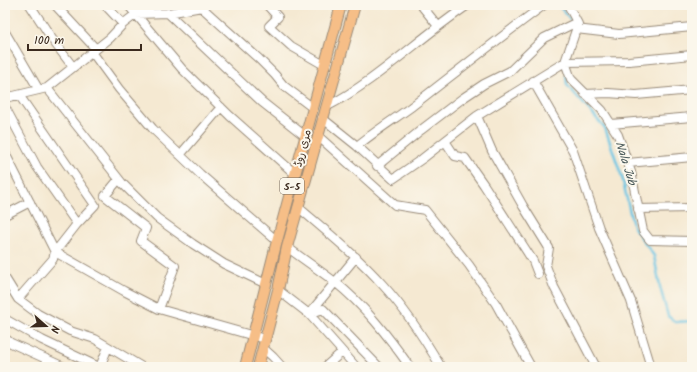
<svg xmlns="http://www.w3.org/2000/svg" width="697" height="372" font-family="Kalam,'Playpen Sans Arabic',sans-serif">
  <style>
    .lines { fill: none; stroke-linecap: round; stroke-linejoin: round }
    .stream { stroke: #65c4e4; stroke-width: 2.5 }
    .minor-casing { stroke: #988a78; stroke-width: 10 }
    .major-casing { stroke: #988a78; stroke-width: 12 }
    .minor { stroke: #fff; stroke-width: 8 }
    .major { stroke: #f6be87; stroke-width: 10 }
    .labels { text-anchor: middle; stroke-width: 4; stroke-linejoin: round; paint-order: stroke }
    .shield { fill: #fbf7ec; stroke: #75685c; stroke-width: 1 }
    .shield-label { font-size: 10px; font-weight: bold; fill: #3b2a1e }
    .street-label { font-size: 11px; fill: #3b2a1e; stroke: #fbf7ec }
    .water-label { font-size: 12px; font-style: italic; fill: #485859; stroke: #fbf7ec }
  </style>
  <rect width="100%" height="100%" fill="#fbf7ec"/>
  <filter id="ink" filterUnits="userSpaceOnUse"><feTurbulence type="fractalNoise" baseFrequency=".025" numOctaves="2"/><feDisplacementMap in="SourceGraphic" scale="8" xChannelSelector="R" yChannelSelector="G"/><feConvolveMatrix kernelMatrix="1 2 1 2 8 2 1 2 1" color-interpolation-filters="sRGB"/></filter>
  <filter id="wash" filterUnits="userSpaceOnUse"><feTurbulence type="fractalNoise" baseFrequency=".012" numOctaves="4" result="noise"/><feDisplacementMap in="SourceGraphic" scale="16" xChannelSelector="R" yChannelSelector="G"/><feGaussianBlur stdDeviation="0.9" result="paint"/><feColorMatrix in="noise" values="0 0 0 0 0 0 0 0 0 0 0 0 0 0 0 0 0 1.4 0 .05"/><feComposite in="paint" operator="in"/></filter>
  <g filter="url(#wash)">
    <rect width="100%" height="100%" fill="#f5e9d2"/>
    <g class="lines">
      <path class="stream" d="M558,5l14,16
        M566,76l1,9 38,43 17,49 11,49 21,30 6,31 8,29 7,6 17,-1"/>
    </g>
  </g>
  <g filter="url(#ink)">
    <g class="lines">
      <g class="minor-casing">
        <path id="minor" d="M30,5l24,37 19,25
          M55,5l41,44
          M105,5l18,19
          M128,5l54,64 48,47 65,58
          M199,5l60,54 16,16 9,11 29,22
          M267,5l11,12 -9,9 22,20 33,19
          M421,5l17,21
          M568,5l10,19 -13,38 6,17 31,31 16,25 13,37 12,59 7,9 42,1
          M168,13l94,89 43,34
          M576,29l43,5 73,-7
          M5,32l34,58
          M92,52l27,37 34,40 47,45 77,67
          M533,81l40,70 26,77 32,73 20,66
          M47,88l75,95 35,35 36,26 31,20 42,20
          M585,94l23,-1 28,2 56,-5
          M19,95l76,110 -18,19
          M5,98l42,-10 63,-50 13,-14 13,-10 32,-1 34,-6
          M5,107l32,60 40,57 -22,28 69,39 35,18 106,30
          M326,107c52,-27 94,-70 142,-102
          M477,116l15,35 31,55 26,42 -3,18 8,21 42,80
          M322,118l35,28 36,33 29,-20 55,-43 88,-54 64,-1 63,-6
          M611,124l81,-7
          M318,136l77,69 30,5 44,55 27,39 35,63
          M445,141l10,15 10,2 19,27 49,76 5,13
          M357,146c17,-14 36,-26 54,-39 44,-34 88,-69 133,-102
          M5,153l50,99 -2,7 -35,40
          M180,155l41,-48
          M628,163l64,-6
          M377,166l44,-36 42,-32 21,-14 26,-13 34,-33 33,-16
          M119,179l-14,17 41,32 -5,13 34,25 -16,43
          M298,207c29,25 59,49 84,77 23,25 42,54 59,83
          M638,209l54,-1
          M5,215l25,-13
          M287,247c16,12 32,23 48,35 29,23 53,54 75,85
          M356,257l-47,57 47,53
          M5,278l13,21 20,15 32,17 25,8 47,28
          M278,290l31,24 14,-5 56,58
          M5,319l37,21 57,27
          M5,338l6,5 53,24
          M263,348l10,9 9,10
          M100,367l8,-20
          M325,367l17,-15"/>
      </g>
      <g class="major-casing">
        <path id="major" d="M245,367l32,-126 64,-236
          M258,367l20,-77 9,-43 68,-242"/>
      </g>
      <use href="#minor" class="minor"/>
      <use href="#major" class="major"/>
    </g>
  </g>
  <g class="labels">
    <rect class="shield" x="280" y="178" width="24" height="16" rx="3"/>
    <g class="shield-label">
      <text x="292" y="190">S-5</text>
    </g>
    <g class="street-label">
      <text transform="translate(302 148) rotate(-75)" y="4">مری روڈ</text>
    </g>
    <g class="water-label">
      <text transform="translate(626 163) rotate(73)" y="4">Nala Jub</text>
    </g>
  </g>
  <rect width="697" height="372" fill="none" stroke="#fbf7ec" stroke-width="20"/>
  <g transform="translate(46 326) rotate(110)" stroke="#fbf7ec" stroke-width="3" paint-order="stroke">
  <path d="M0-3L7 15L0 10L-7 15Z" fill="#3b2a1e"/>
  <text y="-6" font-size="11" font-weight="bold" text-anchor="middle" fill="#3b2a1e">N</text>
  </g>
  <path d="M28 44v6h113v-6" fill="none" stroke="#3b2a1e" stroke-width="2"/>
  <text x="34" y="44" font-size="12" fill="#3b2a1e" stroke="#fbf7ec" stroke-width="3" paint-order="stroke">100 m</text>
</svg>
